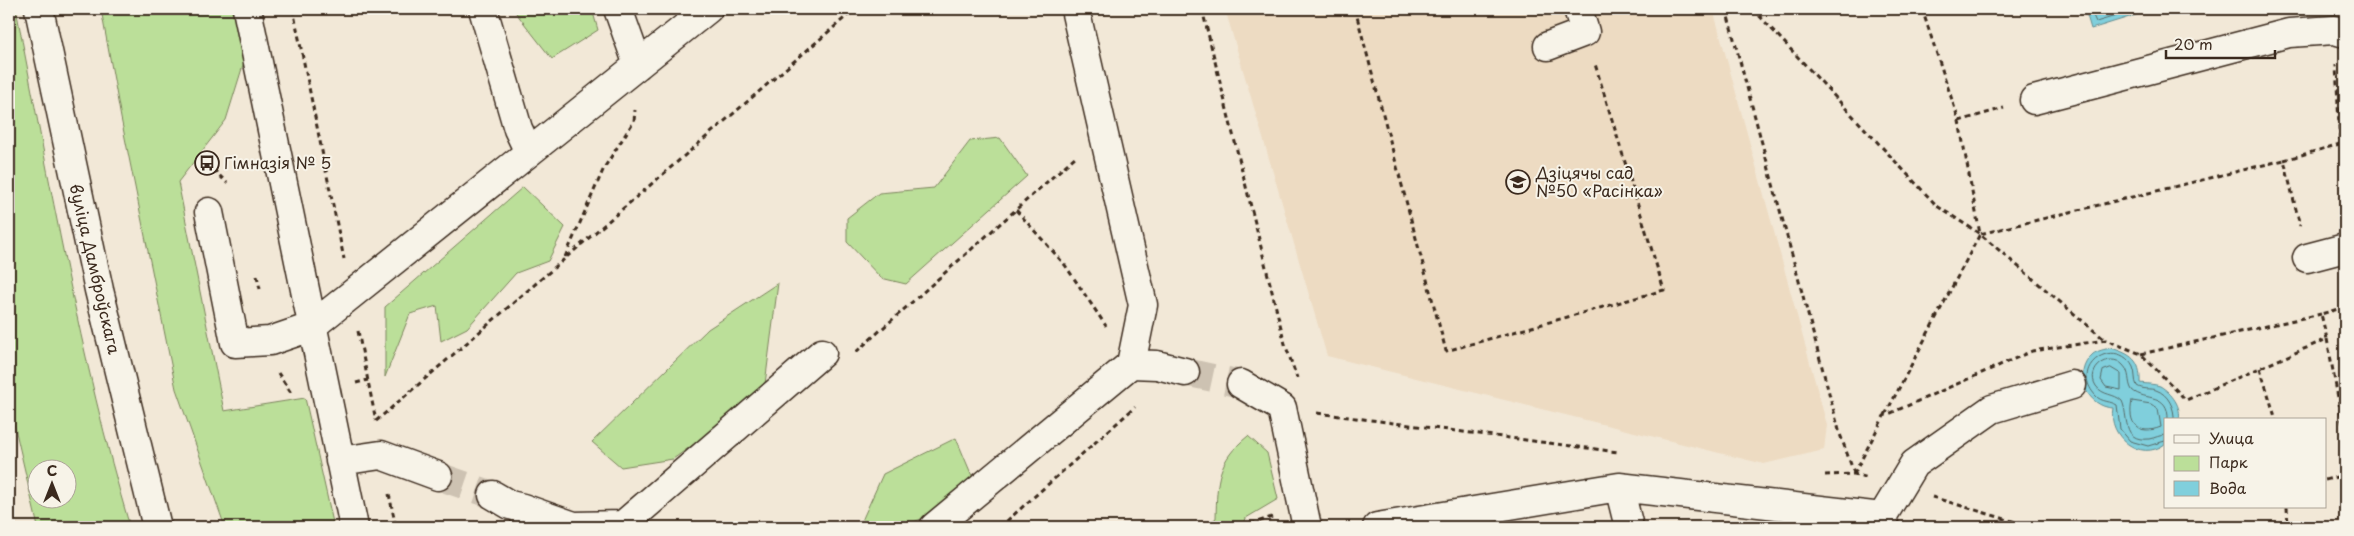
<svg xmlns="http://www.w3.org/2000/svg" width="2354" height="536" font-family="'Playpen Sans',sans-serif">
  <style>
    .built { fill: #eddbc2 }
    .green { fill: #bbdf99; stroke: #7b845c; fill-rule: evenodd }
    .water { fill: #80cfdc; stroke: #648d90 }
    .lines { fill: none; stroke-linecap: round; stroke-linejoin: round }
    .shore { stroke: #576c6a; stroke-width: 1 }
    .minor-tunnel { stroke: #cdc2b2; stroke-width: 28; stroke-dasharray: 28 14; stroke-linecap: butt }
    .minor-casing { stroke: #3b2a1e; stroke-width: 31 }
    .major-casing { stroke: #3b2a1e; stroke-width: 31 }
    .path { stroke: #3b2a1e; stroke-width: 3; stroke-dasharray: 5 4; stroke-linecap: butt }
    .minor { stroke: #f7f3e8; stroke-width: 28 }
    .major { stroke: #f7f3e8; stroke-width: 28 }
    .labels { text-anchor: middle; stroke-width: 4; stroke-linejoin: round; paint-order: stroke }
    .poi-label { font-size: 16px; fill: #3b2a1e; stroke: #f7f3e8; text-anchor: start }
    .street-label { font-size: 16px; fill: #3b2a1e; stroke: #f7f3e8 }
  </style>
  <rect width="100%" height="100%" fill="#f2e8d7"/>
  <filter id="ink" filterUnits="userSpaceOnUse"><feTurbulence type="fractalNoise" baseFrequency=".02" numOctaves="2"/><feDisplacementMap in="SourceGraphic" scale="10" xChannelSelector="R" yChannelSelector="G"/><feConvolveMatrix kernelMatrix="1 2 1 2 8 2 1 2 1" color-interpolation-filters="sRGB"/></filter>
  <g filter="url(#ink)">
    <path class="built" d="M1225,9h488l114,416 -3,25 -60,14 -437,-108z"/>
    <path class="green" d="M9,9h7c34,173 64,349 114,518h-92l-29,-125zM68,468v30h-30v-30z
      M101,9h133l10,53 -18,58 -48,62 46,229 81,-13 29,129h-109l-49,-138 -55,-271z
      M513,9h79l6,21 -46,29z
      M1000,138l27,38 -121,108 -25,-6 -34,-36v-24l32,-25 55,-5 36,-47z
      M523,187l42,40 -17,34 -32,12 -49,55 -26,13 -4,-35 -27,8 -25,63v-70z
      M778,283l-13,101 -10,17 -82,58 -52,8 -29,-25 116,-113z
      M1248,436l19,17 11,46 -32,19 -3,9h-38l11,-9c1,-38 1,-57 32,-82z
      M956,438l16,38 -31,35 -40,16h-36l-5,-2 23,-51z"/>
    <path class="water" d="M2085,9h70l-64,20z
      M2111,348c20,6 30,12 29,35 6,1 15,1 20,3 12,7 22,21 19,34h-14v24c-25,19 -58,-8 -52,-36 -26,-1 -42,-35 -20,-54 4,-3 12,-5 18,-6z"/>
    <g class="lines">
      <path class="shore" d="M2090,9l6,13 43,-13
        M2111,368l10,6v16l-15,-3 -5,-7 2,-9z
        M2132,401l19,3 7,5 3,18c-23,9 -34,-3 -29,-26z
        M2165,435c-5,0 -10,3 -16,4 -28,3 -20,-23 -27,-38 -8,-8 -19,-5 -26,-15 -11,-17 14,-35 27,-21 8,8 4,17 9,25 13,12 37,1 36,30
        M2165,441l-17,5 -18,-5 -10,-12 -3,-24c-6,-4 -16,-3 -21,-9 -29,-31 21,-61 37,-29 3,7 1,13 4,19 6,4 13,2 19,4 12,4 19,18 18,30"/>
      <path class="minor-tunnel" d="M1185,372l56,12
        M438,476l55,19"/>
      <g class="minor-casing">
        <path id="minor" d="M247,9l107,518
          M483,9l35,120 11,23
          M618,9l20,56
          M1548,46l37,-14 -7,-23
          M2034,100l255,-67 45,-3 11,3
          M209,212l26,131 35,-2 41,-14 397,-318
          M2307,258l38,-10
          M1131,364l26,1 28,7
          M1241,384l41,24 25,119
          M340,461l41,-6 57,21
          M1619,487l10,40
          M493,495l17,10 13,3 4,18
          M523,508l51,18 49,-1 199,-172
          M1882,517l32,-53 78,-55 80,-24
          M934,527l197,-163 12,-59 -68,-296
          M1377,527l242,-40 263,30 3,10"/>
      </g>
      <g class="major-casing">
        <path id="major" d="M39,9l60,281 58,237"/>
      </g>
      <path class="path" d="M293,9l51,250
        M1202,9l83,335 12,34
        M1355,9l91,342 218,-61 -69,-226
        M1726,9l114,425 14,39
        M1753,9l184,197 43,28 125,106
        M1922,9l37,112 21,113 304,-74 16,66
        M1959,121l45,-13
        M2284,160l56,-16 -4,-79
        M207,163l20,20
        M1016,210l49,55 41,61
        M565,257l39,-89 30,-47 1,-11
        M257,276l3,13
        M358,331l18,90
        M2327,339l18,96
        M856,352l219,-195
        M2141,354l180,-40
        M2260,368l16,52
        M278,373l13,20
        M356,383l12,-3
        M1317,413l301,39
        M1885,415l95,-181
        M376,421l479,-412
        M1854,474l30,-58 148,-65 74,-11 35,14 45,46 141,-61 -6,-25 24,-7
        M1825,475l29,-1 14,4
        M2325,480l20,-5
        M389,494l7,33
        M1932,497l100,30
        M2287,507l1,20
        M1000,527l135,-120
        M1242,527l30,-10"/>
      <use href="#minor" class="minor"/>
      <use href="#major" class="major"/>
    </g>
  </g>
  <defs>
    <g id="bus-ring" transform="scale(1.25)"><circle r="9.5" fill="#f7f3e8" stroke="#3b2a1e" stroke-width="1.5"/><path d="M-5-6H5V4H4V6H2V4H-2V6H-4V4H-5ZM-3.5-4V0h7V-4ZM-3.5 1.2v1.5H-2V1.2ZM2 1.2v1.5H3.5V1.2Z" fill="#3b2a1e"/></g>
    <g id="school-ring" transform="scale(1.25)"><circle r="9.5" fill="#f7f3e8" stroke="#3b2a1e" stroke-width="1.5"/><path d="M0-5L7-2L0 1L-7-2ZM-4 1L0 2.5L4 1V4Q0 6-4 4Z" fill="#3b2a1e"/></g>
  </defs>
  <g fill-rule="evenodd">
    <use href="#bus-ring" x="207" y="163"/>
    <use href="#school-ring" x="1518" y="182"/>
  </g>
  <g class="labels">
    <g class="poi-label">
      <text x="224" y="169">Гімназія № 5</text>
      <text x="1536" y="179">Дзіцячы сад<tspan x="1536" dy="18">№50 «Расінка»</tspan></text>
    </g>
    <g class="street-label">
      <text transform="translate(95 269) rotate(77)" y="6">вуліца Дамброўскага</text>
    </g>
  </g>
  <rect width="2354" height="536" fill="none" stroke="#f7f3e8" stroke-width="30"/>
  <rect x="15" y="15" width="2324" height="506" fill="none" stroke="#3b2a1e" stroke-width="2" filter="url(#ink)"/>
  <rect x="2164" y="418" width="162" height="90" fill="#f7f3e8" stroke="#aca397"/>
  <rect x="2174" y="435" width="25" height="8" fill="#f7f3e8" stroke="#aca397"/>
  <text x="2209" y="444" font-size="15" fill="#3b2a1e">Улица</text>
  <rect x="2174" y="456" width="25" height="15" fill="#bbdf99" stroke="#aca397"/>
  <text x="2209" y="468" font-size="15" fill="#3b2a1e">Парк</text>
  <rect x="2174" y="481" width="25" height="15" fill="#80cfdc" stroke="#aca397"/>
  <text x="2209" y="494" font-size="15" fill="#3b2a1e">Вода</text>
  <g transform="translate(52 484)"><circle r="24" fill="#f7f3e8" stroke="#aca397"/>
  <path d="M0-4L9 19L0 12L-9 19Z" fill="#3b2a1e"/>
  <text y="-8" font-size="14" font-weight="bold" text-anchor="middle" fill="#3b2a1e">С</text>
  </g>
  <path d="M2166 50v8h109v-8" fill="none" stroke="#3b2a1e" stroke-width="2.5"/>
  <text x="2174" y="50" font-size="15" fill="#3b2a1e" stroke="#f7f3e8" stroke-width="4" paint-order="stroke">20 m</text>
</svg>
